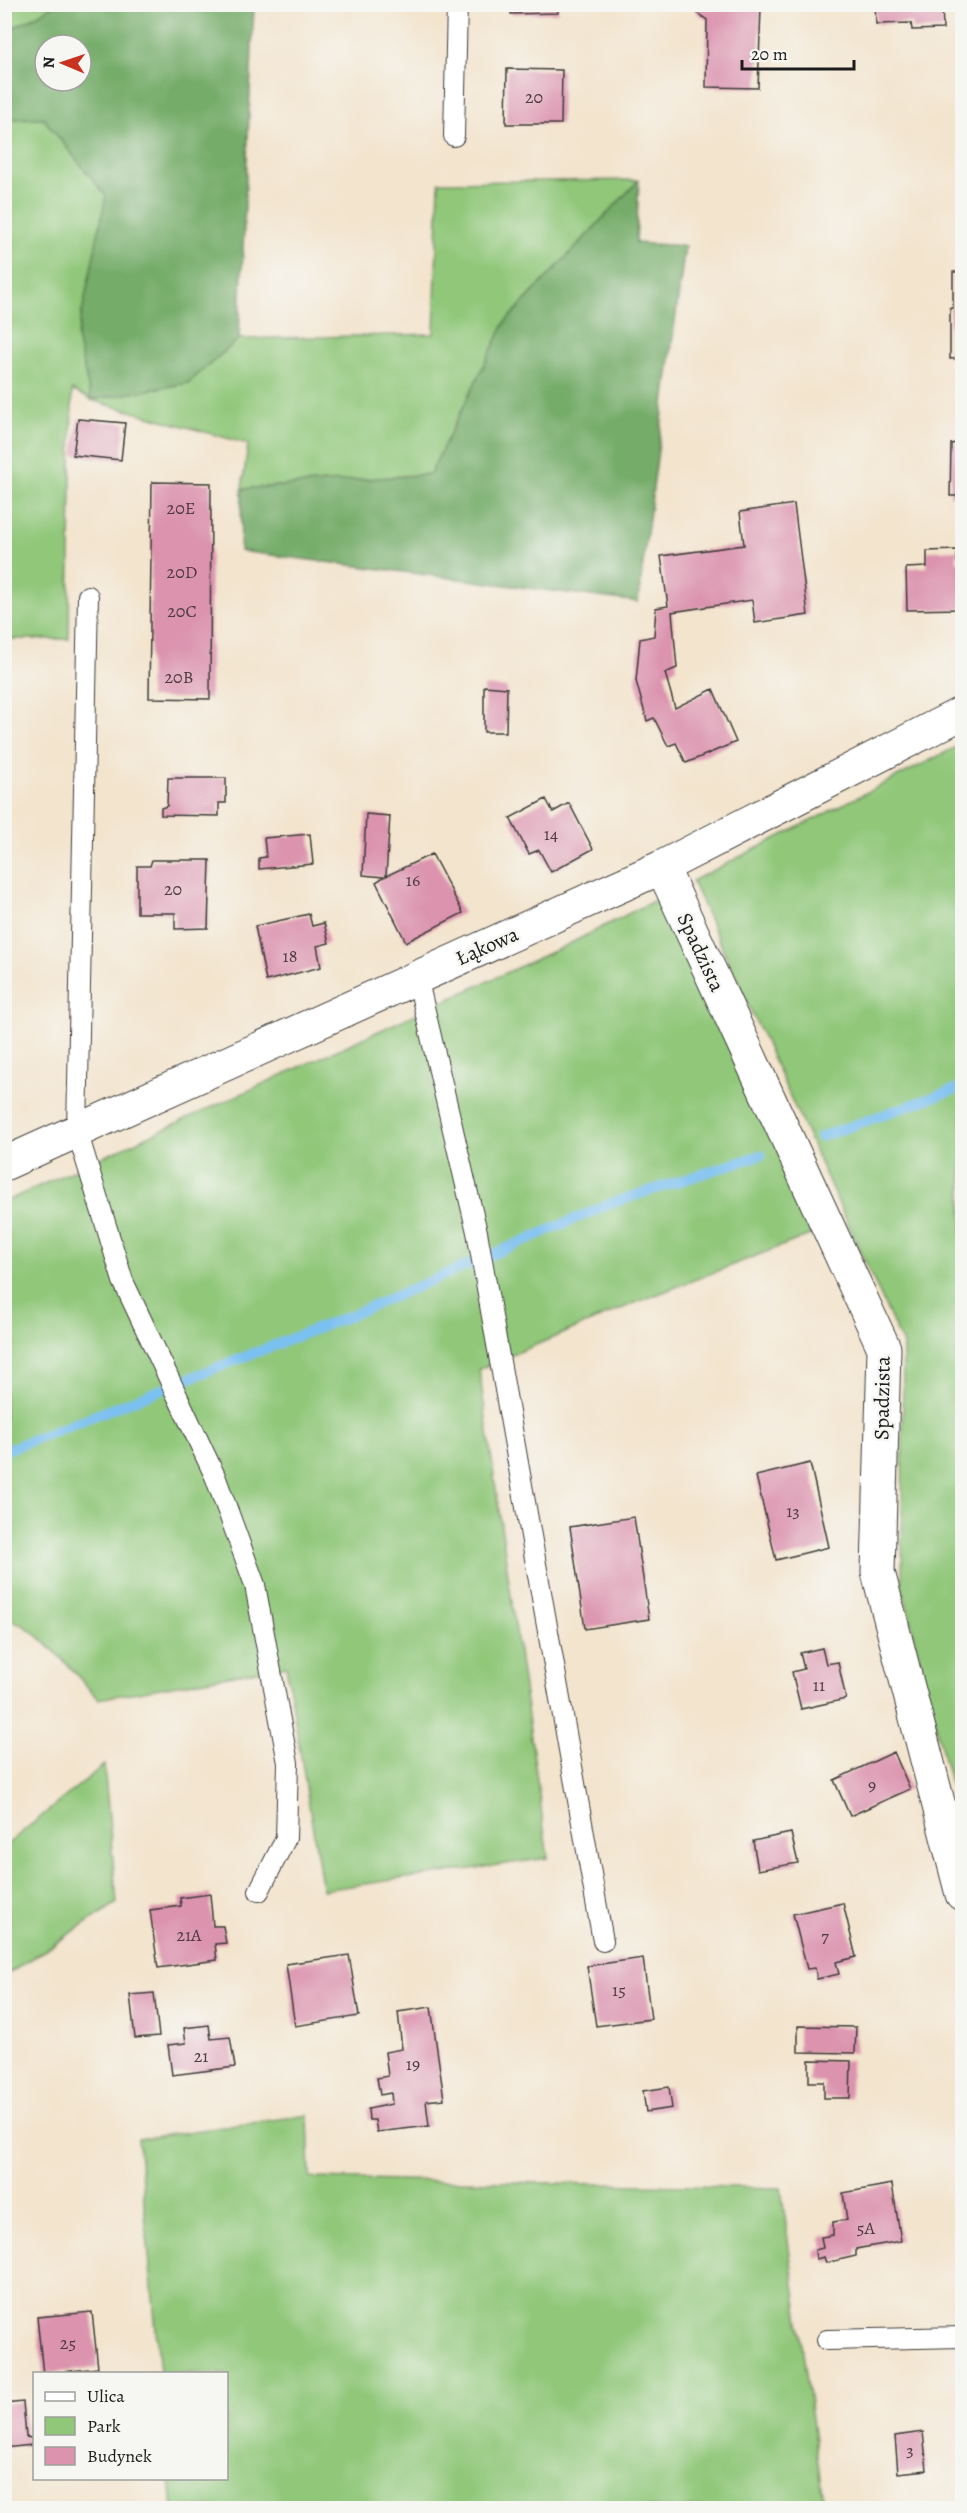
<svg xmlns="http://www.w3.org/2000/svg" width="967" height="2513" font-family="Alegreya,serif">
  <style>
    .green { fill: #90c779; stroke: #56724a; stroke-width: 1.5 }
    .forest { fill: #74ac69; stroke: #486442; stroke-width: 1.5; fill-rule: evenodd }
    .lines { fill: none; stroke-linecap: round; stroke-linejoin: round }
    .stream { stroke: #7ac0f1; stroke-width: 10 }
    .building { fill: #db93ae }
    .service-casing { stroke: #3c3a37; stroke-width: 22 }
    .minor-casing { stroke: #3c3a37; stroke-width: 35 }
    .service { stroke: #fff; stroke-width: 20 }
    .minor { stroke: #fff; stroke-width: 33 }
    .labels { text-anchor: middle; stroke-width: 5; stroke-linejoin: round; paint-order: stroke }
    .number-label { font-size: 18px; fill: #4c3a40 }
    .street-label { font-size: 21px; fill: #1c1c1c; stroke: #f6f6f2 }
  </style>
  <rect width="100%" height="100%" fill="#f6f6f2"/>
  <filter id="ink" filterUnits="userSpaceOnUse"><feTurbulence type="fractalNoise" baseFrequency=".0167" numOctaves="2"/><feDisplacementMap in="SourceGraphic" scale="12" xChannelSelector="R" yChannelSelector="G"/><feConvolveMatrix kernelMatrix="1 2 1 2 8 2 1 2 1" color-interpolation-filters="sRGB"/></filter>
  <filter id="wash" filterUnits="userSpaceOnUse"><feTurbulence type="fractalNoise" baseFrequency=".008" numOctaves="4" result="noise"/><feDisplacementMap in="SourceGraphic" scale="24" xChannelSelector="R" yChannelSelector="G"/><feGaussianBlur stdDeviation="1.35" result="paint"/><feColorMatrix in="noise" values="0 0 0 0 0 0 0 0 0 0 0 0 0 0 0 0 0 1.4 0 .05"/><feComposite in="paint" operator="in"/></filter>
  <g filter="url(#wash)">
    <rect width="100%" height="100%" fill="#f3e4cd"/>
    <path class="green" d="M5,5h49l-24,15 -25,11z
      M43,118l64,78 -30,141 14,63 97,-17 51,-44 195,-5 5,-152 200,-2 -120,127 -89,167 -188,15 6,-45 -157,-44 -19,-10 -3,249h-64l-1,-520z
      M962,744v1089l-60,-247 1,-241 -211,-464z
      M661,897l159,334 -185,72 -156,66 69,489 -225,32 -37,-224 -188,33c-20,-22 -64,-78 -93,-80l-1,-417 563,-257z
      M104,1765l13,138 -112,73v-130z
      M308,2115l2,63 471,10 43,320h-651l-3,-29 56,-1v-104l-66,-1 -22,-234z"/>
    <path class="forest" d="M54,5h200l-15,334 -51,44 -97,17 -14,-63 29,-141 -63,-78 -38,1v-88l25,-11zM45,45h36v36h-36z
      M639,180l-3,63 49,3 -47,356 -398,-51 2,-62 188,-15 75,-152z"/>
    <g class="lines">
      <path class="stream" d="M820,1137l142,-50
        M4,1451l345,-135 263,-113 149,-48"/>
    </g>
    <g id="blocks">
      <path class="building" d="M510,4h48v9l-47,1z
        M697,4l64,4 -3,80 -52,-1 1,-67 -10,-7z
        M875,4h67l1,25 -31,1 -1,-7 -35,1z
        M507,69l55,1 -1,54h-55z
        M953,272h9v86l-12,1v-51h3z
        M78,419l47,4 -4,37 -48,-5z
        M962,442v54h-12l1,-52z
        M152,482l59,1 -1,216 -61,-1z
        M794,504l14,111 -53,8 -3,-23 -80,12 5,56 -12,5 10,35 38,-19 23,53 -50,21 -10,-20 -8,3 -14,-28 -7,3 -11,-40 4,-42 14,-3 2,-28 12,-2 -7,-50 83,-11 -4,-33z
        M957,550v12h5v47l-55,1 -1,-42 21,-1v-16z
        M484,686l23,2 -1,44h-22z
        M168,778h58v25h-7v13l-58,-1v-7l6,-2z
        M546,799l7,13 16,-9 24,46 -42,23 -12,-22 -10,4 -19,-36z
        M366,814l24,2 -4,60 46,-22 31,59 -57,29 -30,-60 8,-5 -21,-2z
        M310,834l3,30 -54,5v-11l7,-1 -2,-19z
        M152,860h58l-2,68 -33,1v-16h-38v-47h13z
        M309,914l3,12 12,-3 5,20 -12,3 4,21 -55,14 -11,-55z
        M810,1463l19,84 -53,13 -20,-84z
        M634,1517l15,102 -64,10 -15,-102z
        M822,1648l4,16 12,-2 8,37 -45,10 -9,-37 12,-3 -4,-16z
        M894,1752l16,37 -60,27 -16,-36z
        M791,1833l7,30 -40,7 -5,-29z
        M210,1894l3,32h10l3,17 -11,1 2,16 -59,8 -8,-58 31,-4 -1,-8z
        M843,1903l13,54 -20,5 3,12 -22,5 -2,-11 -8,1 -14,-55z
        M349,1955l10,61 -64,10 -9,-62z
        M643,1958l8,61 -55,7 -9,-60z
        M154,1993l5,43 -24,2 -5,-43z
        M431,2007l13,92 -18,2 3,25 -52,6 -2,-12h-6l-1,-11 24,-5 -1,-11 -11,2 -3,-17 11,-2 -3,-24 17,-3 -4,-37z
        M209,2025l2,14 19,-2 5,30 -63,8 -4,-30 18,-2 -2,-15z
        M798,2026l58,1 -1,26 -57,-1z
        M809,2060l42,1 -1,37h-26v-16h-15z
        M669,2087l3,21 -26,4 -3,-21z
        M892,2184l9,57 -45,8v7l-30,7 -2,-6 -8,2 -1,-9 8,-2 -2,-11 12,-2v-13l14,-2 -4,-27z
        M92,2312l6,56 -55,6 -6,-57z
        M23,2402l3,35 5,1 2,4 -1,3 -28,3v-44z
        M923,2432l4,38 -29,3 -3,-37z"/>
    </g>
  </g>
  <g filter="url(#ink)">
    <use href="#blocks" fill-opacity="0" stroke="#3c3a37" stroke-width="1.5"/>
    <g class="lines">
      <g class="service-casing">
        <path id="service" d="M454,136l3,-132
          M88,596l-11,535 46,150 92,195 40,109 33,178 -2,75 -27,53
          M417,977l60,255 126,709
          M827,2340l135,-3"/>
      </g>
      <g class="minor-casing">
        <path id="minor" d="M662,867l222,481 -6,224 84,322
          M4,1164l658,-297 300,-154"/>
      </g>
      <use href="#service" class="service"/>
      <use href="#minor" class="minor"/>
    </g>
  </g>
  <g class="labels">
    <g class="number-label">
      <text x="534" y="103">20</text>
      <text x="181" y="514">20E</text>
      <text x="182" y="578">20D</text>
      <text x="182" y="617">20C</text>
      <text x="179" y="683">20B</text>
      <text x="551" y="840">14</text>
      <text x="413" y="886">16</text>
      <text x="173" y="895">20</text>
      <text x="290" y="962">18</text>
      <text x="793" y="1517">13</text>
      <text x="819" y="1691">11</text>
      <text x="872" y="1791">9</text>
      <text x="189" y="1941">21A</text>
      <text x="825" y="1942">7</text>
      <text x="619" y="1996">15</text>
      <text x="201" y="2062">21</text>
      <text x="413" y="2070">19</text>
      <text x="866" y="2234">5A</text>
      <text x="68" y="2349">25</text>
      <text x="910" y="2456">3</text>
    </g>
    <g class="street-label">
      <text transform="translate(487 946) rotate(-24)" y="7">Łąkowa</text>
      <text transform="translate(701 952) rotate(65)" y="7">Spadzista</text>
      <text transform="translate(882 1398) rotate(-89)" y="7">Spadzista</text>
    </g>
  </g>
  <rect width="967" height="2513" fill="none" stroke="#f6f6f2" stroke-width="24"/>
  <rect x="33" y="2372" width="195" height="108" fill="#f6f6f2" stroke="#9f9f9c" stroke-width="1.5"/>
  <rect x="45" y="2392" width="30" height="9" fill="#ffffff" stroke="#9f9f9c" stroke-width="1.5"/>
  <text x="87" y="2402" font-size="18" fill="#1c1c1c">Ulica</text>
  <rect x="45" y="2417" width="30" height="18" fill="#90c779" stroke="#9f9f9c" stroke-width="1.5"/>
  <text x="87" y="2432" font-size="18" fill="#1c1c1c">Park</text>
  <rect x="45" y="2447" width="30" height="18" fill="#db93ae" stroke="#9f9f9c" stroke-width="1.5"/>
  <text x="87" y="2462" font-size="18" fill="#1c1c1c">Budynek</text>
  <g transform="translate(63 63) rotate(272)"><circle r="28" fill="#f6f6f2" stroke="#9f9f9c" stroke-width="1.5"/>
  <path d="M0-4.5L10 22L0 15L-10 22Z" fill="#c8321e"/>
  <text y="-9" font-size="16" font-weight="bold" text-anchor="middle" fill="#1c1c1c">N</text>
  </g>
  <path d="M742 60v9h112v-9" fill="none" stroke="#1c1c1c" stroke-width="3"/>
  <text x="751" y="60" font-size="18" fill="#1c1c1c" stroke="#f6f6f2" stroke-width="4.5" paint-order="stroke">20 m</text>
</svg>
